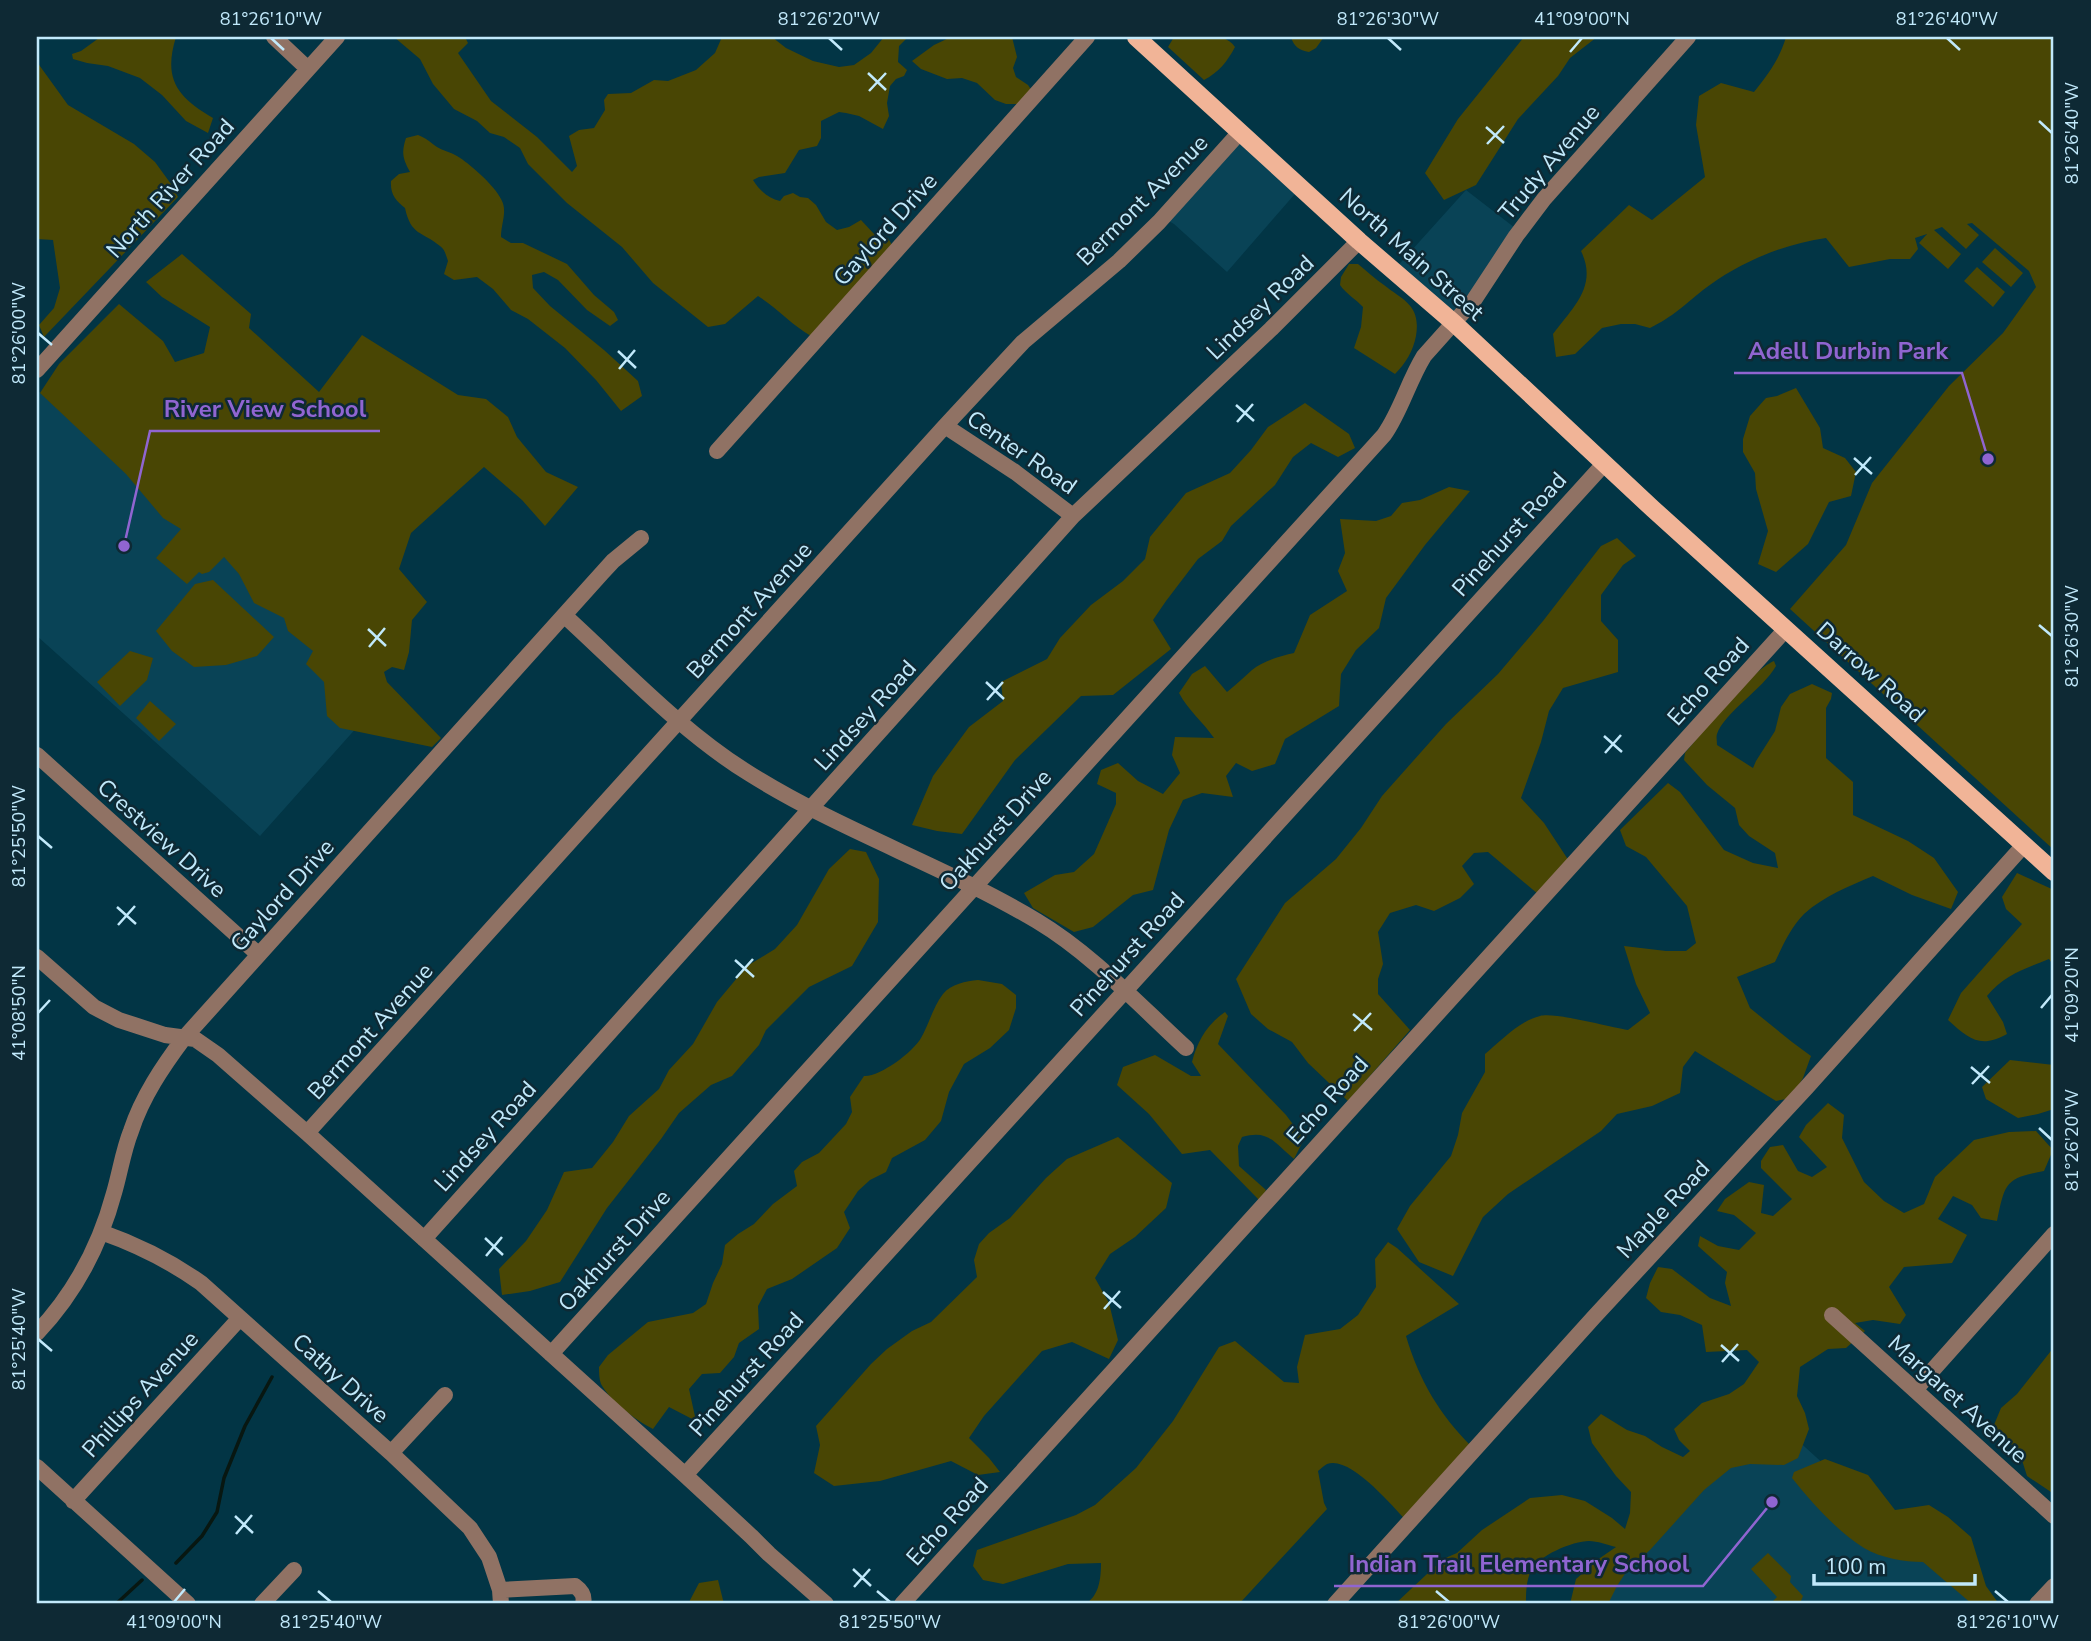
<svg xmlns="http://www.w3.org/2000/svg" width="2091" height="1641" font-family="'Nunito Sans',sans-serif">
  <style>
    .built { fill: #094356 }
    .green { fill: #494604 }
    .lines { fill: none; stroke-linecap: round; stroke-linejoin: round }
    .stream { stroke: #081711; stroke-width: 3.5 }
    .minor { stroke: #907264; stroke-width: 16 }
    .major { stroke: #f1b497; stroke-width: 18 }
    .ticks { fill: none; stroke: #c1e9fb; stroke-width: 2.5 }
    .labels { text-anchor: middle; stroke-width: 5; stroke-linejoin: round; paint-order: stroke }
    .street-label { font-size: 23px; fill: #c1e9fb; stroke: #0e2934 }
    .leader { fill: none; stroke: #9065d1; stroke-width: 2.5 }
    .callout-dot { fill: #9065d1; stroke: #0e2934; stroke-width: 2.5 }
    .callout-label { font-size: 24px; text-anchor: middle; font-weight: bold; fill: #9065d1; stroke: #0e2934; stroke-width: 5; stroke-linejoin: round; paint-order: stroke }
    .neatline { fill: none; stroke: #c1e9fb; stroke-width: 2.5 }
    .ticks-label { font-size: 18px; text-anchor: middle; fill: #c1e9fb }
  </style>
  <rect width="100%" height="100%" fill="#023545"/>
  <path class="built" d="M1240,132l61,55 -74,85 -53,-48 -11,-6z
    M1466,190l53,41 -65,92 -61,-52z
    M37,390l346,308 -123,138 -223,-200z
    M1763,1409l215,195h-374l-10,-9z"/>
  <path class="green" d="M119,37h57c-13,42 1,60 37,81l-5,15 -22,-12 -24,-26 -22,-17 -32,-12 -21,-3 -14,-4 -1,-5 9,-3 18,-13z
    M394,37h71l3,6 -10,10 33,48 46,36 35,35 5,-6 -8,-30 10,-6 15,-2 11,-18 -1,-10 4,-6 23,-1 23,-13 14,1 28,-11 19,-17 7,-16h50l14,11 27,13 26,6 15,-2 17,-12 13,-16h24l-9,9 -1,16 9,8 -3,6 -8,3 -6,7 -3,17 2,13 -6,13 -24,-13 -13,-3 -7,-1 -18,9v17l-4,8 -18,4 -14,23 -26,4 -6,3c6,10 15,18 27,21l4,-5 9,-3 7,4 8,1 8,7 10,17 11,8 12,-3 12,-7 14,15 13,3 4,7 -81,91c-19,-11 -34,-28 -53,-40l-33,28 -17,3 -55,-44 -31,-36 -55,-44 -39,-39 -8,-16 -16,-11 -14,-4 -13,-12 -23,-12 -21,-25 -13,-25z
    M951,37h61l5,20 -4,11 3,9 12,8 4,6 -15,13h-11l-11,-4 -18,-17 -15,-5 -15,1 -26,-10 -9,-8 22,-16z
    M1174,37c18,0 50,-7 61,10 -8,15 -16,25 -31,33l-36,-33z
    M1291,37h33l-8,11 -7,4c-10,-2 -15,-5 -18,-15z
    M1524,37h73l-27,21 -12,18 -40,43 -42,66 -32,15 -19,-27 33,-54z
    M1786,37h268v813l-264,-241 56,-64 26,-62 77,-97 54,-53 33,-46 -7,-16 -57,-48 -5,1 12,11 -13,14 -24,-22 -8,3 27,24 -13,15 -29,-26 8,-9 -12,4 3,11 -8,10h-20l-41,8 -23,-29c-43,6 -88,25 -123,52 -20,16 -29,26 -53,38l-15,-4h-14l-19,4 -27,26 -19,3 -3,-23c20,-27 45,-48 28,-83l48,-46 23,15 53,-43 -9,-52 3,-29 22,-13 33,9c14,-17 26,-34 32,-55z
    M37,62l31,43 66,39 21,18 16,22 7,13 -134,140 -5,-12 15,-17 6,-20 -7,-48 -16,-1z
    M418,135c8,3 12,7 19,12 6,4 14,5 20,9 12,7 38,30 44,43 7,12 0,24 0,38l10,6h12l44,21 27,31 20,17 4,8 -8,6 -23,-16 -29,-30 -14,-8 -12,3 1,13 17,18 54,44 34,31 4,15 -21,15 -25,-31 -31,-32 -37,-29 -17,-9 -18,-21 -16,-12 -23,3 -10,-6 4,-13c-2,-5 -3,-12 -8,-15 -18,-15 -29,-10 -35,-38 -9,-7 -15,-14 -14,-27l8,-7 11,-2c-7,-13 -9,-19 -4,-34z
    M1995,248l28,25 -12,14 -29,-25z
    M182,254l69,60 -2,14 70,64 43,-57 96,60 28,4 22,18 9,20 29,35 32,15 -33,39 -23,-26 -38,-33 -73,66 -12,36 28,33 -15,18 -3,32 -5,18 -12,-3 -8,5 3,10 54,56 -9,9 -92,-19 -13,-12 -3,-34 -18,-18 7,-13 -25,-20 -4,-13 -30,-15 -15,-29 -15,-17 -15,15 -7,2 -3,-2 -12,12 -31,-26 25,-29 -18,-11 -37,-44 -86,-81 19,-29 60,-60 44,37 12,21 29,-9 6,-26 -48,-30 -16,-15z
    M1349,264h9c9,7 17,15 26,21 20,16 37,20 32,51 -3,15 -10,27 -21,38l-41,-26 7,-21 2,-20c-7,-8 -17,-13 -23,-22l1,-8z
    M1977,267l28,25 -12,15 -29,-26z
    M1796,388l24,40 3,20 22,10 11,14 -5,24 -22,6 -21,42 -32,28 -18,-8 10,-33 -12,-42 -1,-16 -12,-21v-13l7,-23 16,-18 11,-2z
    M1305,403l44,31 6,14 -17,9 -27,-14 -18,14 -18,28 -44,41 -9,15 -24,18 -32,42 -13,19 18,29 -58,46 -32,1 -66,64 -53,74 -25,-3 -25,-6 21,-49 36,-49 34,-26 -2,-19 46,-23 13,-21 31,-33 32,-24 22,-22 5,-22 36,-44 44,-20 21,-23 17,-23z
    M1449,487l21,4 -45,54 -39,53 -7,30 -23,22 -15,24 -2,32 -54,33 -10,25 -23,7 -16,-8 -10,13 7,21 -31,-4 -19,7 -14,30 -16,60 -20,5 -40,32 -19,5 -41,-24 -9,-15 31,-18 19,-3 20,-18 22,-50v-11l-19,-9 4,-14 17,-7 20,18 25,13 17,-21 -8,-18 3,-18 39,1c-11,-16 -26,-28 -35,-45l13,-19 13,-8 22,26c9,-7 17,-15 25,-22 11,-9 28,-14 42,-17l16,-38 37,-24 -9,-20 7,-18 -5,-34 36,2 15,-5 11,-13 18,-3z
    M1617,538l19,18 -13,9 -22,30v26l17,19v32l-55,16 -14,23 -8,31 -20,56 23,25 25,38 -31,33 -50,-42 -14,1 -12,13 12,18 -14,14 -26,13 -18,-6 -26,8 -12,19 5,32 -5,15v15l32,36 -62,71 -40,-38 -16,-21 -24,-13 -17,-15 -15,-35 49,-76 51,-44 25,-31 21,-32 64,-72 52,-50 45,-53 58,-75z
    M213,580l61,57 -17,19 -31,9 -32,2 -22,-16 -16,-20 39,-47z
    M130,651l23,7 -6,22 -27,26 -23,-24z
    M1774,661l2,5c-13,23 -52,47 -59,68 -1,3 0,7 0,11l36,23 3,-7 19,-30 6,-24 9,-13 22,-10 20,9 -1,6 -5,9v50l27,24v33l55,26 26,17 24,34 -7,17 -39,-14 -39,-19c-24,10 -49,20 -69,38 -13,13 -21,31 -29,48l-38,15 13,31 42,34 19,14 -8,22 -12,20 -15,3 -81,-50 -12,16 -3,26 -28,13 -35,8 -16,17 -93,63 -25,23 -30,59 -34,-14 -22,-33 13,-23 41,-50 7,-21 4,-22 23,-41v-18c15,-12 34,-33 55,-38 15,-4 69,11 88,14l22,-17 -14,-29 -12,-38 42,5h20l10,-8 -9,-37 -41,-49 -20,-11 -6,-16 48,-47 12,9 44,58 29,13 25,5 -3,-15 -26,-17 -10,-11 -4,-17 -28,-23 -23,-25 1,-7c19,-22 65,-82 89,-92z
    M150,701l26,23 -17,17 -23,-23z
    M850,849l16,3 13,27 -1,43 -26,44 -43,21 -43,43 -7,15 -27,31 -21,9 -32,28 -18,26 -54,69 -47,74 -30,9 -28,4 -3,-26 27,-28 21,-31 17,-38 28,-4 21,-26 16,-26 30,-27 10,-19 24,-26 24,-42 30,-36 28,-17 22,-24 32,-56z
    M2017,873l37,17v76l-5,-7c-24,10 -45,16 -62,37l16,26 4,12c-27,15 -38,5 -59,-14l13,-27 61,-69 -16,-15 -4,-12z
    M978,980l24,4 14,11v13l-7,22 -19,18 -26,16 -15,28 -8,29 -16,19 -33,18 -6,14 -16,8 -12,11 -14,21 6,16 -13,20 -45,31 -25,10 -9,17 1,23 -20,14 -5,14 -14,16 -18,1 -13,15 7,32 -27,-14 -16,22c-19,-10 -42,-27 -52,-45 -2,-5 -2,-12 -2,-17l9,-12 40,-33 45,-9 13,-9 7,-21 9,-19 3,-19 13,-11 16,-10 19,-20 24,-18 -3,-15 8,-9 17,-9 27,-29 6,-12 -2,-15 14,-21c16,1 49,-24 57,-38 8,-14 12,-31 22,-44 8,-10 23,-13 35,-14z
    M1225,1012l3,4 -10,28 68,71 18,24 -10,20c-20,-16 -25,-30 -52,-22l-4,9 1,20 27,24 -6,11 -50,-51 -28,4 -33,-40 -32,-29 6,-18 32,-12 36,21h10l-9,-14c5,-20 15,-38 33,-50z
    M2010,1060l44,5v44l-16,5 -20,4 -32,-19 -4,-12z
    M1828,1103l16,12 -2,23 22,44 20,19 20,12 20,-9 11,-27 39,-37 35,-8 27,-1 17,19 -9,21c-39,7 -39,12 -47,50l-16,-3 -9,-13 -19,-9 -15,23 29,16 -15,28 -48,4 -15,20 17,28 -6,9 -27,-4 -18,3 10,8 -19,17 -18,1 -28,18 -3,29 8,17 4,16 -11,29 -14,7 -34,-1 -19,4 -27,22 -54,60 -22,19 -11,17 -8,16 2,2h-41l6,-25 24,-21 16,-11c-8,-2 -19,-6 -27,-6 -16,0 -52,15 -58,30 -5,10 -5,22 -5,33h-131l48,-45 14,-6 25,-23 48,-32 32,-3 23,6 27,17 13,11 5,-16 1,-21 -15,-16 -24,-33 -4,-16 13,-13 26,16 18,6 17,11 21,10 7,-6 -11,-11 -5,-11 28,-26 27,-9 15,-10 15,-22 -12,-12 -41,2 -4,-27 -22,-10 -19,-3 -15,-14 4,-15 8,-16 14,2 38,29 21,8 -6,-23 2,-11 -29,-26 2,-10 18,10 21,4 17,-17 -22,-18 -17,-4 8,-12 24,-17 15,3 -3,28 12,3 19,-17 -31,-31v-7l9,-14 13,-2 15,26 14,6 15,-10 -28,-30 7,-12z
    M1118,1137l54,46 -6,25 -31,29 -25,17 -15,24 14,25 9,37 -9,19 -37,-17 -30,9 -58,65 -15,22 20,20 11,14 -22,3 -27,-14 -71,20 -46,5 -20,-13 6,-28 -4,-19 55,-62 16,-15 25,-18 19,-9 46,-45 -3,-17 5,-16 10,-11 21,-15 36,-40 21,-19z
    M1388,1242l9,6 62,56 -53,32c13,44 33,78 66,111l-66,73c-15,-15 -56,-65 -79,-56 -4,2 -6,5 -9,7l6,32 3,6 -88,95h-155c15,-6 17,-26 17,-41l-33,1 -65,20 -20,-4 -10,-14 4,-16 99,-35 19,-10 41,-37 37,-47 46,-74 16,-6 49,41 15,1 -2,-16 8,-32 35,-6 18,-14 18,-28 -1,-28z
    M2054,1347v147l-27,-18 -6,-19 -17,-22 -15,2 12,-29 16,-14z
    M1825,1459l43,16 27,35 34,-5 19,12 23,20 15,49 13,18h-27l-49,-42c-19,0 -42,-4 -59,-14 -27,-17 -52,-45 -72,-70l2,-6z
    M1768,1553l23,23 -1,6 13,14 -2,5 4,3h-35l7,-7 -26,-28z
    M718,1580l6,24h-36l11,-21z"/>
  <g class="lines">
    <path class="stream" d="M176,1563l26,-27 15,-24 7,-34 21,-52 27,-49
      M116,1604l26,-24"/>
    <path class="minor" d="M274,37l34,32
      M37,370l300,-333
      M945,426l70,46 58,44
      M717,451l370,-414
      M565,616c58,53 118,117 185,158 91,57 195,92 287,147 55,33 101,83 149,127
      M37,755l221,199
      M37,957l57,50 25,13 46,15 30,4 23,16 89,78 378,342 66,61 18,18 57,50
      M307,1133l638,-707 78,-84 96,-81 40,-39 81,-90
      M101,1232c37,13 69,29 100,51l190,170 79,75 19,29 11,33 1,14
      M424,1239l649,-723 198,-187 88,-88
      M1832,1315l222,201
      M37,1333c37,-39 63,-88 77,-140 6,-20 9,-42 17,-62 11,-34 32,-65 53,-93l418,-465 11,-12 28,-23
      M551,1354l833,-919c17,-24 24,-53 40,-79l50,-56 42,-64 28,-37 144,-162
      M1915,1390l139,-156
      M391,1453l54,-58
      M37,1467l151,137
      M685,1475l919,-1011
      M73,1501l167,-183
      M500,1590l75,-4c7,5 10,10 8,18
      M262,1604l32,-34
      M902,1604l884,-975
      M1335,1604l259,-287 212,-229 218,-243
      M2037,1604l17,-18"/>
    <path class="major" d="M1136,37l223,204 95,82 199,186 401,363"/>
  </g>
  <path class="ticks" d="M271,38l13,12M829,38l13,12M1388,38l13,12M1947,38l13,12M1570,52l12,-14M868,73l18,17M869,91l17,-18M2039,121l13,12M1486,127l18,16M1487,144l17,-18M38,333l14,12M618,351l18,17M619,369l16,-19M1236,405l18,16M1237,422l16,-18M1854,458l18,16M1855,475l16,-18M2039,625l13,11M368,629l18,17M369,647l16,-19M986,682l18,17M987,700l16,-18M1604,736l18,16M1605,753l16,-18M38,836l14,12M117,907l19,17M118,925l17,-19M735,960l19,17M736,978l17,-19M2041,1008l11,-13M38,1013l12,-13M1353,1014l19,16M1354,1031l17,-18M1971,1067l19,16M1972,1084l17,-18M2039,1128l13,12M485,1238l18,17M486,1256l16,-19M1103,1292l18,16M1104,1309l16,-18M38,1339l14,12M1721,1345l18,16M1722,1362l16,-18M235,1516l18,17M236,1534l16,-19M853,1569l18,17M854,1587l16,-18M318,1591l13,11M877,1591l13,11M1436,1591l13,11M1995,1591l13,11M174,1602l11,-13"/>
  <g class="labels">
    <g class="street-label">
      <text transform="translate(1549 162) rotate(-50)" y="8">Trudy Avenue</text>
      <text transform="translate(170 188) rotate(-48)" y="8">North River Road</text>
      <text transform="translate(1142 200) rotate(-45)" y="8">Bermont Avenue</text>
      <text transform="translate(885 229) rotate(-48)" y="8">Gaylord Drive</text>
      <text transform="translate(1412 254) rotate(42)" y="8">North Main Street</text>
      <text transform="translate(1260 307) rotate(-44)" y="8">Lindsey Road</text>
      <text transform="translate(1022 452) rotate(35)" y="8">Center Road</text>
      <text transform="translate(1509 534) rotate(-48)" y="8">Pinehurst Road</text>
      <text transform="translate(749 610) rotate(-48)" y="8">Bermont Avenue</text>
      <text transform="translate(1871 672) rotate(42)" y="8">Darrow Road</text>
      <text transform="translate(1708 681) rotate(-48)" y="8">Echo Road</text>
      <text transform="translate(865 715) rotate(-48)" y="8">Lindsey Road</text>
      <text transform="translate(995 830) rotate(-48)" y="8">Oakhurst Drive</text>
      <text transform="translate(162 838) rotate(42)" y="8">Crestview Drive</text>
      <text transform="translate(282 895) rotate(-48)" y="8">Gaylord Drive</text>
      <text transform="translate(1127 954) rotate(-48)" y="8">Pinehurst Road</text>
      <text transform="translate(370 1031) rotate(-48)" y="8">Bermont Avenue</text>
      <text transform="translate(1327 1100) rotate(-48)" y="8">Echo Road</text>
      <text transform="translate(485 1136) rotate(-48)" y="8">Lindsey Road</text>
      <text transform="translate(1663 1209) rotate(-47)" y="8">Maple Road</text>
      <text transform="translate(614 1250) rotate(-48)" y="8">Oakhurst Drive</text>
      <text transform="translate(746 1374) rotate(-48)" y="8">Pinehurst Road</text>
      <text transform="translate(341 1378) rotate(42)" y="8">Cathy Drive</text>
      <text transform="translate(140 1394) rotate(-48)" y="8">Phillips Avenue</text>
      <text transform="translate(1958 1399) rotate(42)" y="8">Margaret Avenue</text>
      <text transform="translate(947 1521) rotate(-48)" y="8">Echo Road</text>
    </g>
  </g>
  <path class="leader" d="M1988 459L1962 373H1734M124 546L150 431H380M1772 1502L1703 1586H1334"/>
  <g class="callout-dot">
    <circle cx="1988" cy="459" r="7"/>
    <circle cx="124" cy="546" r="7"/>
    <circle cx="1772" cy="1502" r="7"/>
  </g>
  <g class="callout-label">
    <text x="1848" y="359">Adell Durbin Park</text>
    <text x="265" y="417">River View School</text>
    <text x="1519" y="1572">Indian Trail Elementary School</text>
  </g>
  <rect width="2091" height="1641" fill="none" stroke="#0e2934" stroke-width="77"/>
  <path d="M1814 1574v10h161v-10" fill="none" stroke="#c1e9fb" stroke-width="3.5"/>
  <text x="1825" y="1574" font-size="21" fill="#c1e9fb" stroke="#0e2934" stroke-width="5" paint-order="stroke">100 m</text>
  <rect x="38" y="38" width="2014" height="1564" class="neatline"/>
  <g class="ticks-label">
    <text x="271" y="25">81°26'10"W</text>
    <text x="829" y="25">81°26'20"W</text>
    <text x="1388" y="25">81°26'30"W</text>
    <text x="1582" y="25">41°09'00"N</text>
    <text x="1947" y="25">81°26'40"W</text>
    <text transform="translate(2072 133) rotate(-90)" y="6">81°26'40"W</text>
    <text transform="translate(19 333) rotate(-90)" y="6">81°26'00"W</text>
    <text transform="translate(2072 636) rotate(-90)" y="6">81°26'30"W</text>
    <text transform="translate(19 836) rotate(-90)" y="6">81°25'50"W</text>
    <text transform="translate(2072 995) rotate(-90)" y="6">41°09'20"N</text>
    <text transform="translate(19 1013) rotate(-90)" y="6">41°08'50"N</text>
    <text transform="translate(2072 1140) rotate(-90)" y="6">81°26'20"W</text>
    <text transform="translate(19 1339) rotate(-90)" y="6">81°25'40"W</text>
    <text x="174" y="1628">41°09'00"N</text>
    <text x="331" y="1628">81°25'40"W</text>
    <text x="890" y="1628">81°25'50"W</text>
    <text x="1449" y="1628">81°26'00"W</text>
    <text x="2008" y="1628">81°26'10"W</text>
  </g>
</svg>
